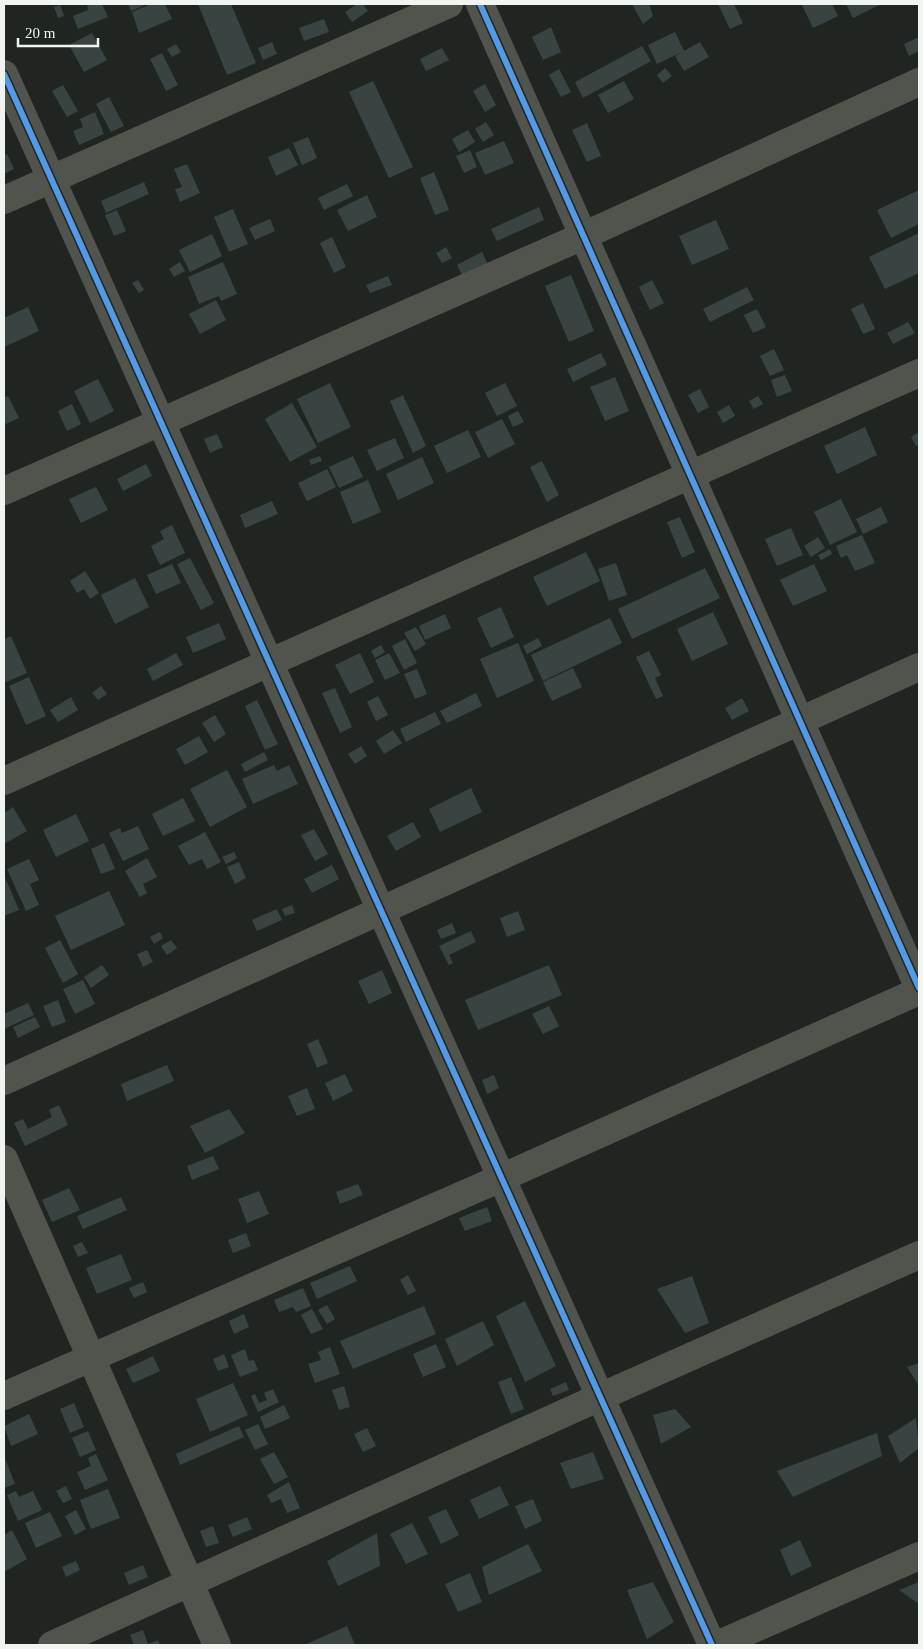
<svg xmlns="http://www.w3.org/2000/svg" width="923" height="1649" font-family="'Times New Roman',serif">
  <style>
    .building { fill: #394442 }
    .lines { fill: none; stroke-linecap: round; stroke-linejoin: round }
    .minor { stroke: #50544c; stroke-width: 28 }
    .cycleway-casing { stroke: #1f2621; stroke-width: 9 }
    .cycleway { stroke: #5399e6; stroke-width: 6 }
  </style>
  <rect width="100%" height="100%" fill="#202522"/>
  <path class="building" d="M91,4h11l6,13 -30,12 -5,-13 15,-6 -1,-4z
    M128,4h19l-16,7z
    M151,4h14l7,15 -33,14 -7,-21z
    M198,4h33l25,59 -29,12z
    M357,4h6l5,7 -16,11 -7,-10z
    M632,4h17l4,12 -10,8z
    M718,4h16l9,19 -13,6z
    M804,4h28l6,12 -25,12 -11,-23z
    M846,4h35l-28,14z
    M60,5l4,11 -6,2 -4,-11z
    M324,19l5,13 -25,9 -5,-13z
    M551,27l10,25 -18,8 -11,-23z
    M675,32l9,19 -27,13 -9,-19z
    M92,33l15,27 -23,12 -15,-27z
    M919,37v14l-10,5 -5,-12z
    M272,42l5,12 -14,6 -5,-12z
    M700,42l9,15 -25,14 -9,-15z
    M176,44l5,8 -9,5 -5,-8z
    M642,46l9,15 -68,37 -8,-16z
    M442,48l7,12 -23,11 -6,-12z
    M162,53l16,32 -12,6 -16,-32z
    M665,68l7,8 -9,7 -6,-8z
    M559,69l12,23 -10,5 -12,-22z
    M373,81l40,86 -24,11 -40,-86z
    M624,81l10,18 -26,14 -10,-18z
    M485,84l11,21 -11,7 -12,-21z
    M63,85l15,26 -11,6 -15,-26z
    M109,97l15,29 -13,6 -15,-28z
    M95,112l9,22 -25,11 -6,-14 10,-4 -3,-8z
    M486,122l8,13 -11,7 -8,-13z
    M587,123l14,33 -14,6 -15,-32z
    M468,130l7,12 -16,10 -7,-13z
    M308,137l9,21 -15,7 -9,-22z
    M504,141l10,22 -29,12 -10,-22z
    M289,148l9,17 -22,11 -8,-19z
    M470,150l7,17 -13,6 -8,-17z
    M7,154l7,15 -10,5v-19z
    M187,164l13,29 -20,9 -5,-13 7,-2 -8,-18z
    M434,172l15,38 -14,5 -15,-37z
    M144,182l5,12 -43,19 -5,-12z
    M347,184l6,12 -29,14 -6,-12z
    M919,190v34l-28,14 -14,-28z
    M367,195l10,22 -29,14 -11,-21z
    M539,207l5,13 -47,21 -6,-12z
    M233,209l15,35 -19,8 -15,-35z
    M117,210l9,21 -12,5 -9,-21z
    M270,219l5,12 -20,9 -6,-12z
    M716,220l13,29 -37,16 -13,-29z
    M919,233v40l-34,16 -16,-32z
    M212,234l10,22 -32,16 -11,-22z
    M332,237l14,30 -12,6 -14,-30z
    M446,247l6,11 -10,5 -6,-10z
    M482,252l6,13 -25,12 -6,-12z
    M180,262l5,9 -11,6 -5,-8z
    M223,262l14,32 -16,7 -2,-5 -20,8 -11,-27z
    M571,275l23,56 -25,11 -24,-56z
    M388,276l4,9 -22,8 -4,-8z
    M138,280l6,10 -5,3 -7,-10z
    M652,280l12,23 -14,7 -11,-23z
    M747,287l7,13 -44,22 -7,-13z
    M216,300l10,20 -26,14 -11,-20z
    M863,303l12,26 -12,5 -12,-25z
    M28,307l11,24 -35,16v-29z
    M757,309l9,18 -13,6 -9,-18z
    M908,322l7,11 -22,11 -6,-11z
    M774,349l10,21 -14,6 -10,-20z
    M601,353l6,12 -34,17 -6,-13z
    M785,375l7,16 -15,6 -6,-17z
    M615,377l14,34 -24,10 -15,-34z
    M98,379l16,32 -24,12 -16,-32z
    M330,383l21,44 -33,16 -21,-44z
    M505,383l12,23 -20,10 -12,-23z
    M700,389l9,18 -11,6 -10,-18z
    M403,395l23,51 -13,7 -23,-52z
    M8,396l11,22 -13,6 -2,-5v-21z
    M758,396l5,8 -9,5 -5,-8z
    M292,403l25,44 -27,15 -25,-43z
    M72,404l9,20 -14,7 -9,-20z
    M729,405l6,11 -12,7 -6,-11z
    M518,411l6,11 -11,5 -5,-11z
    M502,419l13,25 -27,14 -13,-26z
    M865,427l12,28 -40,19 -13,-28z
    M468,430l13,27 -34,16 -13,-27z
    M919,432v13l-3,1 -5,-9z
    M217,434l6,13 -13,6 -6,-14z
    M395,438l9,20 -27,13 -10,-21z
    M320,456l2,5 -11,4 -2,-5z
    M353,456l10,21 -24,11 -10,-21z
    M422,457l12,26 -36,17 -12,-26z
    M542,461l17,34 -12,7 -17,-35z
    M146,464l6,12 -29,15 -6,-12z
    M327,469l9,18 -29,14 -9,-18z
    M368,480l13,32 -28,12 -13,-32z
    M96,487l12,23 -27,13 -12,-24z
    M841,499l16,33 -27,13 -16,-33z
    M272,501l6,13 -33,14 -5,-13z
    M881,507l7,15 -25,12 -7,-15z
    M680,517l15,35 -13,6 -15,-36z
    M172,525l13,28 -25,12 -9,-19 13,-7 -4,-8z
    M791,528l12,27 -26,11 -12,-27z
    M862,535l13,28 -20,8 -8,-16 -6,3 -5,-12z
    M818,537l7,11 -14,9 -7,-11z
    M830,549l2,5 -11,6 -3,-5z
    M586,552l14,29 -53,25 -14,-29z
    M190,558l24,45 -13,7 -24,-46z
    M616,563l11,32 -18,6 -11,-32z
    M172,564l9,19 -25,11 -9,-19z
    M814,564l13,27 -34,15 -13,-26z
    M705,568l15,30 -88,41 -14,-30z
    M85,571l14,22 -9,6 -6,-10 -7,4 -7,-12z
    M135,578l14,29 -34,17 -14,-29z
    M501,607l13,30 -23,11 -14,-30z
    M713,612l15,32 -36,17 -15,-32z
    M445,614l6,14 -26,12 -6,-14z
    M610,618l12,25 -79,38 -12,-26z
    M219,623l7,16 -33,14 -7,-16z
    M416,627l10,17 -11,7 -11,-18z
    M11,636l16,37 -21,9 -2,-5v-38z
    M538,638l4,8 -15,8 -4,-8z
    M405,639l12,24 -13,7 -12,-24z
    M518,643l16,38 -37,17 -17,-39z
    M381,645l4,7 -10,6 -4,-7z
    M649,651l12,24 -6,3 8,18 -7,3 -20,-42z
    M176,653l7,12 -30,16 -6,-12z
    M360,653l14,29 -24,12 -15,-29z
    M389,653l11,20 -15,7 -10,-20z
    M573,668l9,19 -30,14 -9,-19z
    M417,669l10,25 -12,5 -11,-25z
    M29,677l17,39 -20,9 -17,-39z
    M101,686l6,8 -9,6 -6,-7z
    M335,688l17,39 -12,6 -18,-40z
    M476,693l6,13 -35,17 -7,-12z
    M378,696l10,19 -12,6 -9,-19z
    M71,697l7,13 -20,12 -8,-12z
    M742,698l7,13 -17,9 -7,-12z
    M257,700l21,44 -13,6 -20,-44z
    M435,712l6,12 -35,18 -6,-13z
    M215,715l11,19 -12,8 -12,-19z
    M393,730l9,13 -18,11 -8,-13z
    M199,736l9,16 -23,13 -9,-16z
    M361,746l6,10 -12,8 -7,-10z
    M264,752l4,8 -23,12 -4,-8z
    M274,765l3,6 12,-6 9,19 -45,20 -11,-25z
    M227,770l20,37 -37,20 -20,-38z
    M471,788l11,24 -42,20 -11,-23z
    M183,798l12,23 -32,15 -11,-22z
    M13,807l14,24 -23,13v-31z
    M76,814l13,27 -33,16 -13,-27z
    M413,822l8,15 -25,14 -9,-15z
    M138,826l11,23 -26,12 -14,-28 11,-5 2,5z
    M314,829l14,25 -13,7 -14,-26z
    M205,832l16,30 -14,7 -5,-10 -13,6 -11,-19z
    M104,843l11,26 -14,5 -10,-25z
    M234,852l3,6 -11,6 -4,-7z
    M147,858l10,19 -14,7 4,9 -7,4 -15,-26z
    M29,859l10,21 -9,4 9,21 -13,6 -19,-42z
    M239,862l7,16 -11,6 -8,-17z
    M332,865l7,14 -27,14 -8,-14z
    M4,875l15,35 -15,6z
    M109,891l16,34 -54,25 -16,-34z
    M292,905l3,8 -10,3 -3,-7z
    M277,909l5,11 -25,11 -5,-11z
    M518,911l7,19 -18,7 -7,-19z
    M452,923l4,10 -15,6 -4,-9z
    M471,931l5,11 -27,13 4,8 -4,2 -10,-19z
    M160,932l3,6 -9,6 -4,-7z
    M60,940l18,34 -15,9 -18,-35z
    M171,940l6,8 -10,7 -6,-9z
    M147,950l6,12 -10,5 -6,-13z
    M102,965l7,10 -18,13 -7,-11z
    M549,965l13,30 -84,35 -13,-30z
    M382,970l10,23 -23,11 -11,-23z
    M83,980l12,24 -20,10 -12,-25z
    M58,1000l8,22 -14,5 -9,-21z
    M28,1003l6,12 -30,14v-15z
    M549,1006l10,20 -16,8 -11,-20z
    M35,1017l5,10 -22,11 -5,-11z
    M318,1039l10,24 -11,5 -10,-24z
    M167,1065l7,16 -47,20 -6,-17z
    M345,1074l8,17 -20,10 -8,-18z
    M494,1075l5,13 -12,6 -5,-14z
    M307,1088l8,21 -18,7 -9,-20z
    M59,1105l9,20 -43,21 -11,-23 9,-4 5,10 24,-12 -3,-7z
    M229,1109l16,24 -40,20 -15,-27z
    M213,1156l6,13 -27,11 -5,-14z
    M358,1184l5,11 -23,9 -4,-12z
    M69,1188l11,22 -28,12 -10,-22z
    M259,1191l10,23 -22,9 -9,-24z
    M121,1197l6,13 -44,19 -6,-13z
    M487,1207l5,14 -27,10 -6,-13z
    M246,1233l5,13 -18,7 -5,-13z
    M82,1242l6,11 -10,4 -5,-11z
    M121,1254l11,26 -35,14 -11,-26z
    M350,1266l7,15 -40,18 -7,-16z
    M408,1275l8,16 -8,4 -8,-15z
    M692,1276l17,47 -24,10 -28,-44z
    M143,1282l4,10 -13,6 -5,-10z
    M303,1288l8,18 -15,6 -3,-5 -14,5 -5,-12z
    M525,1301l31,65 -31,16 -29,-66z
    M327,1305l8,14 -8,5 -9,-14z
    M424,1306l12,28 -83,35 -13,-28z
    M312,1309l11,20 -12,5 -10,-19z
    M244,1314l5,13 -15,7 -5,-13z
    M483,1321l11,24 -37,21 -12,-27z
    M436,1344l10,23 -23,10 -10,-23z
    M330,1347l10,27 -25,9 -7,-19 13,-4 -3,-8z
    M245,1349l4,12 5,-1 4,10 -18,7 -9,-22z
    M224,1354l5,13 -11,4 -5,-12z
    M153,1356l7,15 -27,12 -7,-14z
    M919,1363v23l-12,-19z
    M511,1377l13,32 -13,5 -13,-32z
    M566,1382l3,8 -16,6 -3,-7z
    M233,1383l15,32 -38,17 -14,-33z
    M344,1386l6,21 -11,3 -7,-20z
    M273,1389l6,13 -21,10 -7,-16 4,-2 4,9 8,-3 -3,-7z
    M74,1403l10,24 -14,6 -10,-24z
    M284,1405l6,13 -25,11 -5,-12z
    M675,1409l16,18 -30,17 -8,-29z
    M29,1414l9,20 -27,12 -7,-20z
    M916,1418l3,30 -19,15 -12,-27z
    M258,1424l10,20 -13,6 -10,-20z
    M239,1426l5,11 -64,28 -4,-11z
    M367,1428l9,18 -13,6 -9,-18z
    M88,1431l8,19 -16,7 -8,-19z
    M877,1433l5,23 -89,41 -16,-26z
    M274,1452l14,25 -14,7 -14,-25z
    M593,1452l11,27 -33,10 -11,-26z
    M96,1454l12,26 -23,10 -8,-18 14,-6 -3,-8z
    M4,1456l11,28 -11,4z
    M289,1482l11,26 -13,5 -6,-14 -10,4 -4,-8z
    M66,1486l6,13 -9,4 -7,-12z
    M500,1486l9,19 -30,14 -9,-19z
    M108,1489l12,29 -29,11 -11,-29z
    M16,1491l3,6 14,-6 9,19 -24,11 -11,-26z
    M533,1499l9,22 -17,8 -10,-23z
    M446,1509l13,26 -18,9 -13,-27z
    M76,1510l10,19 -11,6 -10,-19z
    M50,1512l12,24 -26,12 -11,-25z
    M247,1517l5,12 -19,8 -5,-12z
    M412,1523l16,31 -22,10 -16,-30z
    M213,1526l6,17 -13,4 -6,-16z
    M12,1530l15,29 -23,13v-37z
    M377,1533l3,33 -42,20 -11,-25z
    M800,1540l12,26 -21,10 -11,-26z
    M528,1544l14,27 -53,24 -7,-28z
    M76,1561l4,9 -14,7 -4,-10z
    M143,1565l5,12 -19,8 -5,-12z
    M470,1573l12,29 -24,10 -13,-28z
    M653,1582l21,40 -27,17 -20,-49z
    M919,1582v22l-20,-14z
    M347,1626l8,19h-51z
    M143,1630l5,14 10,-4 2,5h-26l-4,-10z"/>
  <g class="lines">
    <path class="minor" d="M480,4l439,984
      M4,74l708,1571
      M4,200l445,-196
      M4,491l579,-255 336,-154
      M4,781l915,-408
      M4,1081l915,-414
      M4,1159l213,486
      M4,1396l497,-218 418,-187
      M52,1645l548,-248 319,-142
      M717,1645l202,-89"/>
    <g class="cycleway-casing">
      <path id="cycleway" d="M480,4l439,984
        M4,74l708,1571"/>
    </g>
    <use href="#cycleway" class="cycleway"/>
  </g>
  <rect width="923" height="1649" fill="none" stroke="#f0f5f2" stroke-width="10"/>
  <path d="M18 38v8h80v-8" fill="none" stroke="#f0f5f2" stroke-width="2.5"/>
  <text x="25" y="38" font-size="15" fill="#f0f5f2" stroke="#1f2621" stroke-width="4" paint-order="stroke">20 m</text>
</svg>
